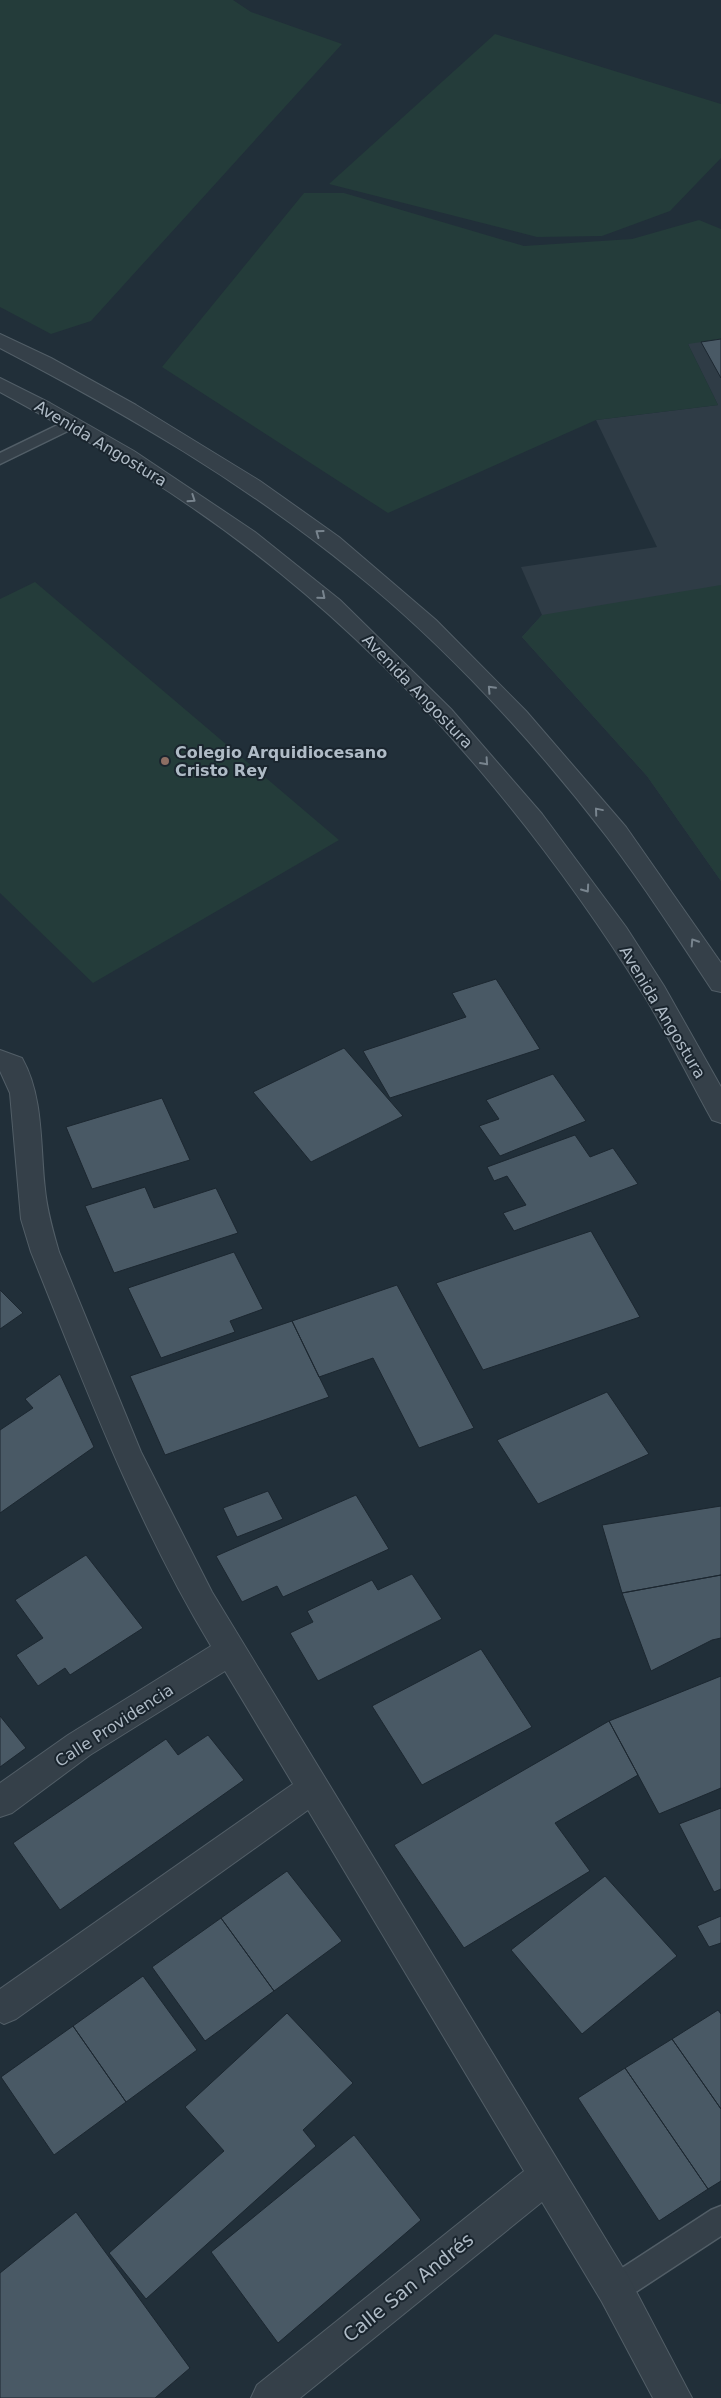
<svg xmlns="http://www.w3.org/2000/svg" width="721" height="2398" font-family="'DejaVu Sans',sans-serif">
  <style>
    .airport { fill: #2f3c46 }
    .green { fill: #243c3a }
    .building { fill: #495965; stroke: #1c2730 }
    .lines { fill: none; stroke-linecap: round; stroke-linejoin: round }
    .lane-casing { stroke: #525e67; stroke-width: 3 }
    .street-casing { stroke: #525e67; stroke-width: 2 }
    .lane { fill: #354049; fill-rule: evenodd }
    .street { fill: #354049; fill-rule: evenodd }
    .oneway { stroke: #78848e }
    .education-dot { fill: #8d6e63; stroke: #1a252e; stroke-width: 2 }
    .labels { text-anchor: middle; stroke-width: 4; stroke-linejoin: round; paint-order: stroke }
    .street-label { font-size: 16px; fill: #afbbc6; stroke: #1a252e }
    .poi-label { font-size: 16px; font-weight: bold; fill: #afbbc6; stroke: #1a252e; text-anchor: start }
    .near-street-label { font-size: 19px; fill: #afbbc6; stroke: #1a252e }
  </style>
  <rect width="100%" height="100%" fill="#212f39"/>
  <path class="airport" d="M721,258v623l-74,-105 -125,-139 20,-22 -21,-48 136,-20 -61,-127 122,-15 -30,-61z"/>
  <path class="green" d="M0,0h233l18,12 91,32 -251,277 -40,13 -51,-27z
    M495,34l226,70v54l-51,53 -68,25 -65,1 -208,-53z
    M304,193h40l180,53 108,-7 67,-19 22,9v110l-33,5 30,61 -122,15 -208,93 -226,-146z
    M35,582l304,258 -246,143 -93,-90v-294z
    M721,585v296l-74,-105 -125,-139 20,-22z"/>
  <path class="building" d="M721,339v39l-20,-36z
    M496,979l44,70 -150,49 -27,-47 103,-34 -14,-24z
    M344,1048l59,68 -92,46 -58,-70z
    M553,1074l33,47 -86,35 -21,-30 20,-7 -13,-19z
    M162,1098l28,62 -98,29 -26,-62z
    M575,1135l15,22 23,-9 25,36 -124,47 -11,-18 23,-8 -19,-29 -13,5 -7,-14z
    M145,1187l9,21 62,-20 22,45 -124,40 -29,-67z
    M591,1231l49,86 -157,53 -47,-87z
    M234,1252l29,57 -33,12 5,11 -74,26 -33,-70z
    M397,1285l77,143 -55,20 -46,-90 -54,19 -27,-56z
    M0,1290l23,23 -23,16z
    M292,1321l37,76 -164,58 -35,-79z
    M60,1374l34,73 -94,66v-83l33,-22 -8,-9z
    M607,1392l42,62 -111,50 -41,-64z
    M268,1491l15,28 -46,18 -14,-29z
    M356,1495l33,54 -106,48 -6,-11 -35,16 -26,-46z
    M721,1506v69l-99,18 -20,-68z
    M86,1555l57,73 -73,47 -5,-7 -27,18 -22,-31 27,-17 -28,-38z
    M412,1574l30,45 -124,62 -28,-48 23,-11 -6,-11 65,-31 6,10z
    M721,1575v63l-9,2 -61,31 -29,-78z
    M481,1649l51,78 -110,58 -50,-79z
    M721,1676v112l-62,26 -50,-93z
    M0,1716l26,32 -26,19z
    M609,1721l29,54 -83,48 35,48 -126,77 -70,-103z
    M208,1735l36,45 -184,130 -47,-67 153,-104 12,16z
    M721,1808v81l-7,3 -35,-68z
    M287,1871l55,70 -68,50 -53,-73z
    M605,1876l72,80 -95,78 -71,-84z
    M721,1916v27l-12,4 -12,-21z
    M221,1918l53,73 -69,50 -53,-74z
    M143,1976l54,74 -71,52 -53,-76z
    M718,2010l3,4v95l-49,-70z
    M287,2013l66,70 -50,47 13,16 -170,153 -37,-46 115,-102 -39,-44z
    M73,2026l53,76 -72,53 -53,-78z
    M672,2039l49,70v72l-13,8 -83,-121z
    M625,2068l83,121 -49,32 -81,-123z
    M354,2135l67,85 -143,123 -67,-91z
    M76,2212l114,156 -35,30h-155v-125z"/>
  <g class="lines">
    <g class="lane-casing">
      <path id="lane" d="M72,418l6,2 2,3 -2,3 -78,38v-11z
        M721,2206v30l-96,63 -10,4 -10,-4 -4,-10 4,-10 106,-69z"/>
    </g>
    <g class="street-casing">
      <path id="street" d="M0,334l51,24 85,47 124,76 79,56 97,83 90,91 100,116 95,136v29l-9,-2c-34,-52 -68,-104 -105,-153 -72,-94 -161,-191 -253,-265 -109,-89 -229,-159 -354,-224z
        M0,378l50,25 84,48 121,81 85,68 111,109 91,105 84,113 38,59 57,101v36l-9,-3c-23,-41 -43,-83 -67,-123 -98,-157 -222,-308 -365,-424 -87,-71 -182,-128 -280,-181z
        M0,1050l22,8c22,39 18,88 23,131 2,22 8,42 14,63l82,200 71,140 416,684 64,122h-39l-51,-96 -60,-100 -242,196h-49l6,-13 267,-214 -216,-361 -292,209 -12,5 -4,-2v-33l293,-205 -68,-113 -135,84 -78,58 -12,4v-34l68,-48 143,-89c-75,-124 -126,-260 -180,-394l-10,-33 -11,-126 -10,-22z"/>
    </g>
    <use href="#lane" class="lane"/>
    <use href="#street" class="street"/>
  </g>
  <defs><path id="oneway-chevron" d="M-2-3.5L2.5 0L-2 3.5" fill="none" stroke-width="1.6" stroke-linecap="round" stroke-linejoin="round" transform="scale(1.25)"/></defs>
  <g class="oneway">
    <use href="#oneway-chevron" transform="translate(192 499) rotate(34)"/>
    <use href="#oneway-chevron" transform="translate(319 533) rotate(-144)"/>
    <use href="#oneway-chevron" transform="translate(322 596) rotate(40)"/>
    <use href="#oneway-chevron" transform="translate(491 689) rotate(-133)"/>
    <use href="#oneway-chevron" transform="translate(485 762) rotate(48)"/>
    <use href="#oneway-chevron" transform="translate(598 811) rotate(-130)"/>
    <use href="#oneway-chevron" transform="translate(586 889) rotate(55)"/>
    <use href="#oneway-chevron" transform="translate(694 942) rotate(-123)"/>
  </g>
  <circle class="education-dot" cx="165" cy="761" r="5"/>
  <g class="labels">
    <g class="street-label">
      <text transform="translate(101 443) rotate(31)" y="6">Avenida Angostura</text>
      <text transform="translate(418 691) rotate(46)" y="6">Avenida Angostura</text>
      <text transform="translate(663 1012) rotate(59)" y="6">Avenida Angostura</text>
      <text transform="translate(114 1725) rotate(-33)" y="6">Calle Providencia</text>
    </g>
    <g class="poi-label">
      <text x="175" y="758">Colegio Arquidiocesano<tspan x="175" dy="18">Cristo Rey</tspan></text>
    </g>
    <g class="near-street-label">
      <text transform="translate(408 2287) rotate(-39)" y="7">Calle San Andrés</text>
    </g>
  </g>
</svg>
